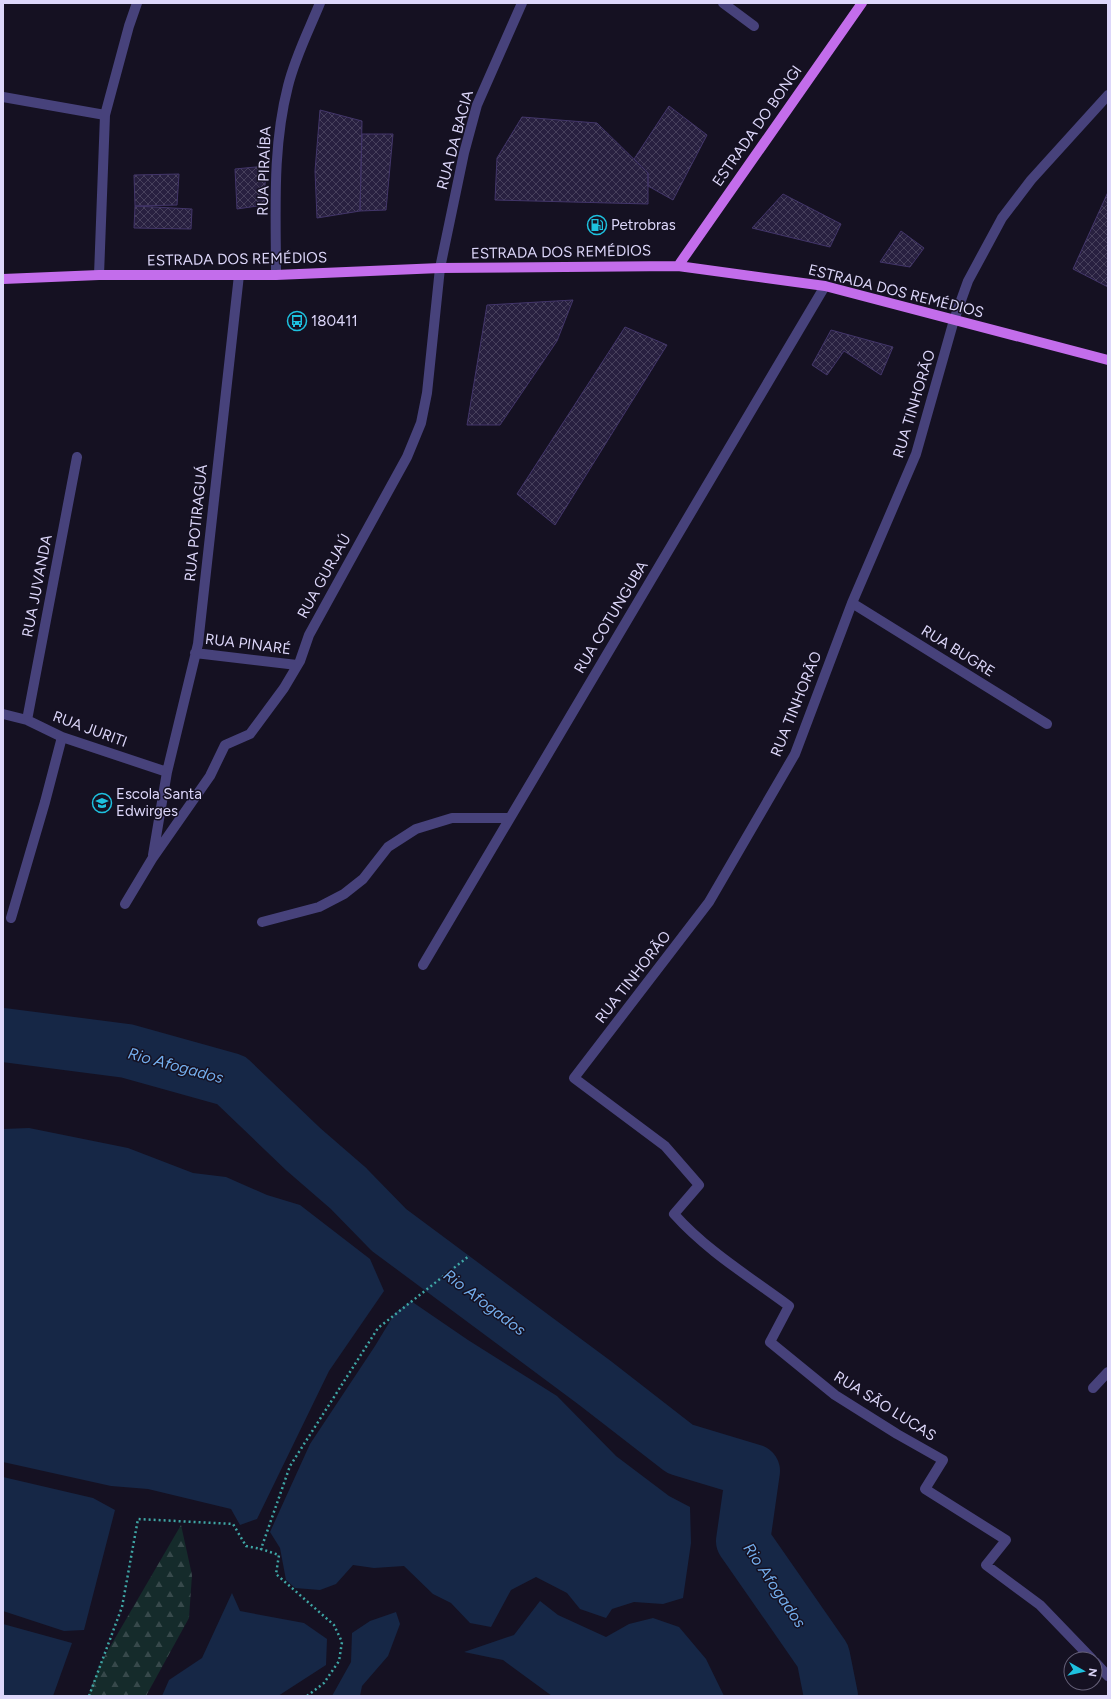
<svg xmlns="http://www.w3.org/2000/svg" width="1111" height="1699" font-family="Figtree,sans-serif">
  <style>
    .forest { fill: url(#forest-firs) }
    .water { fill: #162746 }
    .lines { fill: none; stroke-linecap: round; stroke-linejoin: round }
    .river { stroke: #162746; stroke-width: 54 }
    .building { fill: url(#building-cross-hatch); stroke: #423569 }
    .path { stroke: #3fa6a5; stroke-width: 2.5; stroke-dasharray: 2 3; stroke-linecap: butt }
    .minor { stroke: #47427b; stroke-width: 10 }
    .major { stroke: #c36deb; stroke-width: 10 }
    .labels { text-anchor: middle; stroke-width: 3; stroke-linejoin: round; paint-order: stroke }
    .street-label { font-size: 15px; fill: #ddd7fa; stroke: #151122 }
    .poi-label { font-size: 15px; fill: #ddd7fa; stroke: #151122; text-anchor: start }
    .water-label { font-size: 16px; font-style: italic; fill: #73adec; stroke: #151122 }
  </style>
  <defs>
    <pattern id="forest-firs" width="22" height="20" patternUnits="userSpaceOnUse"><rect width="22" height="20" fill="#152b2b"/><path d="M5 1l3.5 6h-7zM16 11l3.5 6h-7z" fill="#37494b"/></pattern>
    <pattern id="building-cross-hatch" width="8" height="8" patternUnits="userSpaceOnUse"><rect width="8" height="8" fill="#282040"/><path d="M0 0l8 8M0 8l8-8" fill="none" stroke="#47405c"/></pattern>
  </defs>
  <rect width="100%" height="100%" fill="#151122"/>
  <path class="forest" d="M181,1525l11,50 -3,43 -43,78h-58l12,-32z"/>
  <path class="water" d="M29,1128l99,20 65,25 33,4 41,18 33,10 70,54 14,32 -55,80 -72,148 -17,6 -9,-16 -83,-20 -37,-3 -108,-24v-333z
    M411,1301l57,39 89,56 59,60 53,40 21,11 1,36 -8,55 -20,6 -29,-2 -22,7 -6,9 -26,-9 -13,-16 -31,-16 -25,13 -20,37 -21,-4 -19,-20 -18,-9 -29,-28 -30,2 -21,-3 -17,19 -16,6 -25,-2 -9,-8 -6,-32 -10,-16 40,-88 65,-98 20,-33z
    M3,1477l90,21 22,12 -31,120 -20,1 -61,-20z
    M232,1593l8,18 64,12 23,16 -1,26 -48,31h-116l7,-16 33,-22z
    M540,1601l18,14 48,22 23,-13 24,-6 26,9 27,32 18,37h-172l-49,-36 -39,-8 50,-17z
    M396,1612l4,12 -12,32 -26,30 -2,10h-28l19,-34 1,-29 18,-12z
    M3,1624l69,19 -19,53h-50z"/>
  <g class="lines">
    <path class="river" d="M3,1035l124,16 104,29 72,69 45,39 41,42 206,153 85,66 73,22 -10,70 80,115 8,40"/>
  </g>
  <path class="building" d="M669,106l38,29 -34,65 -25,-14v-13l-14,-14z
    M320,110l42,11 -2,90 -43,7 -2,-47z
    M522,117l75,6 51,50v31l-153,-4 2,-42z
    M362,134h31l-7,76 -26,1z
    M266,166l-2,39 -27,4 -2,-40z
    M179,174l-2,31 -42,1 -1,-31z
    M1108,192v95l-35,-18z
    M783,194l58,30 -11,23 -78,-19z
    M135,206l57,3 -1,20 -57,-1z
    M901,231l23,17 -14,19 -30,-5z
    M573,300l-16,41 -57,84h-33l20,-120z
    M625,327l42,18 -112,180 -38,-31z
    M831,330l62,17 -12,28 -37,-24 -17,24 -15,-10z"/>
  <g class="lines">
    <path class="path" d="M89,1696l33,-89 16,-88 95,5 13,22 15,3
      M307,1696l17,-13 15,-22 3,-19 -8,-17 -58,-51 3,-19 -18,-6 29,-83 88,-138 91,-72"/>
    <path class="minor" d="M723,3l31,23
      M3,97l102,18
      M99,275l6,-160 24,-89 8,-23
      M276,275c0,-64 -4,-127 12,-189 7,-29 21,-56 32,-83
      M852,603l195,121
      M195,653l102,12
      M3,714l24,6 35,17 105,35
      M27,720l50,-263
      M153,855l14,-83 31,-128 41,-369
      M125,904l27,-45 58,-83 15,-31 25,-11 34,-46 16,-27 9,-26 98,-178 14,-34 6,-30 13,-125 24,-115 13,-48 45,-102
      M11,918l34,-116 17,-65
      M262,922l57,-15 25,-13 19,-15 25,-32 28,-18 36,-11h57
      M423,965l402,-679
      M1093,1388l15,-16
      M1092,1659l-52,-54 -54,-40 20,-25 -81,-51 18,-29 -46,-26 -62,-39 -65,-53 19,-36c-39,-29 -82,-55 -115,-92l25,-29 -34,-39 -91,-68 135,-176 86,-148 57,-151 64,-149 38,-134 14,-39 34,-63 29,-38 77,-85
      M1095,1662l13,14"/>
    <path class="major" d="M678,266l184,-263
      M3,279l96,-4h177l164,-7 238,-2 147,20 283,74"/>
  </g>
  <defs>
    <g id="fuel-ring" transform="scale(1)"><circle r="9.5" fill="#151122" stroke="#1ec1df" stroke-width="1.5"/><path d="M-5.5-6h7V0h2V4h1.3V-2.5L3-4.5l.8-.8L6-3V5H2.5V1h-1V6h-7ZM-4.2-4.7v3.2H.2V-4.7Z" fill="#1ec1df"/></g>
    <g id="bus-ring" transform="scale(1)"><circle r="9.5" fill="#151122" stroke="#1ec1df" stroke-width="1.5"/><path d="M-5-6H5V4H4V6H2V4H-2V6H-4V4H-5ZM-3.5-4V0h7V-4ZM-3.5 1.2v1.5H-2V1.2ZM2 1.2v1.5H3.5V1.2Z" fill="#1ec1df"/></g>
    <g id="school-ring" transform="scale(1)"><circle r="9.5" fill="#151122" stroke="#1ec1df" stroke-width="1.5"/><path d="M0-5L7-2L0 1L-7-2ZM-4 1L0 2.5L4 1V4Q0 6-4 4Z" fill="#1ec1df"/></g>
  </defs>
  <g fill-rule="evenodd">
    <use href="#fuel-ring" x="597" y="225"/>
    <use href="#bus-ring" x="297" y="321"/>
    <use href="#school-ring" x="102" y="803"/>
  </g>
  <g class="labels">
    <g class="street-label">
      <text transform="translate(757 126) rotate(-55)" y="5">ESTRADA DO BONGI</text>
      <text transform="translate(455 140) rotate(-75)" y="5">RUA DA BACIA</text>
      <text transform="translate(264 171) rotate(-88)" y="5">RUA PIRAÍBA</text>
      <text transform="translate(561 252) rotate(-1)" y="5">ESTRADA DOS REMÉDIOS</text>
      <text transform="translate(237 259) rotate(-1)" y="5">ESTRADA DOS REMÉDIOS</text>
      <text transform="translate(896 291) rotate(14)" y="5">ESTRADA DOS REMÉDIOS</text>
      <text transform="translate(914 404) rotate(-73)" y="5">RUA TINHORÃO</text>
      <text transform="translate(196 523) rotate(-84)" y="5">RUA POTIRAGUÁ</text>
      <text transform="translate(324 576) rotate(-61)" y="5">RUA GURJAÚ</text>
      <text transform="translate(37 586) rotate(-79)" y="5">RUA JUVANDA</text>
      <text transform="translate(611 617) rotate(-59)" y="5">RUA COTUNGUBA</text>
      <text transform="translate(248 644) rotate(7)" y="5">RUA PINARÉ</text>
      <text transform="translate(958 651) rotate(32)" y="5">RUA BUGRE</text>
      <text transform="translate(796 704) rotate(-68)" y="5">RUA TINHORÃO</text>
      <text transform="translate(90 729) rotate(20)" y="5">RUA JURITI</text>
      <text transform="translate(633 977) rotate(-52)" y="5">RUA TINHORÃO</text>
      <text transform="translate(885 1406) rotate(32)" y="5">RUA SÃO LUCAS</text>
    </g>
    <g class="poi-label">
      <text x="611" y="230">Petrobras</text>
      <text x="311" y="326">180411</text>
      <text x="116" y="799">Escola Santa<tspan x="116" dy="17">Edwirges</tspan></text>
    </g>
    <g class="water-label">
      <text transform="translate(176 1065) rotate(15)" y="6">Rio Afogados</text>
      <text transform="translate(485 1302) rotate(37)" y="6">Rio Afogados</text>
      <text transform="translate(775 1585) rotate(56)" y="6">Rio Afogados</text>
    </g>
  </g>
  <rect width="1111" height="1699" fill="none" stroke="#ddd7fa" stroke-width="8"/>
  <g transform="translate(1083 1671) rotate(98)"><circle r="19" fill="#151122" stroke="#656078"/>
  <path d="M0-3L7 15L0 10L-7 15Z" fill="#1ec1df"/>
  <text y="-6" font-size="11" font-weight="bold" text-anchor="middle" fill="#ddd7fa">N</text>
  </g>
</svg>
